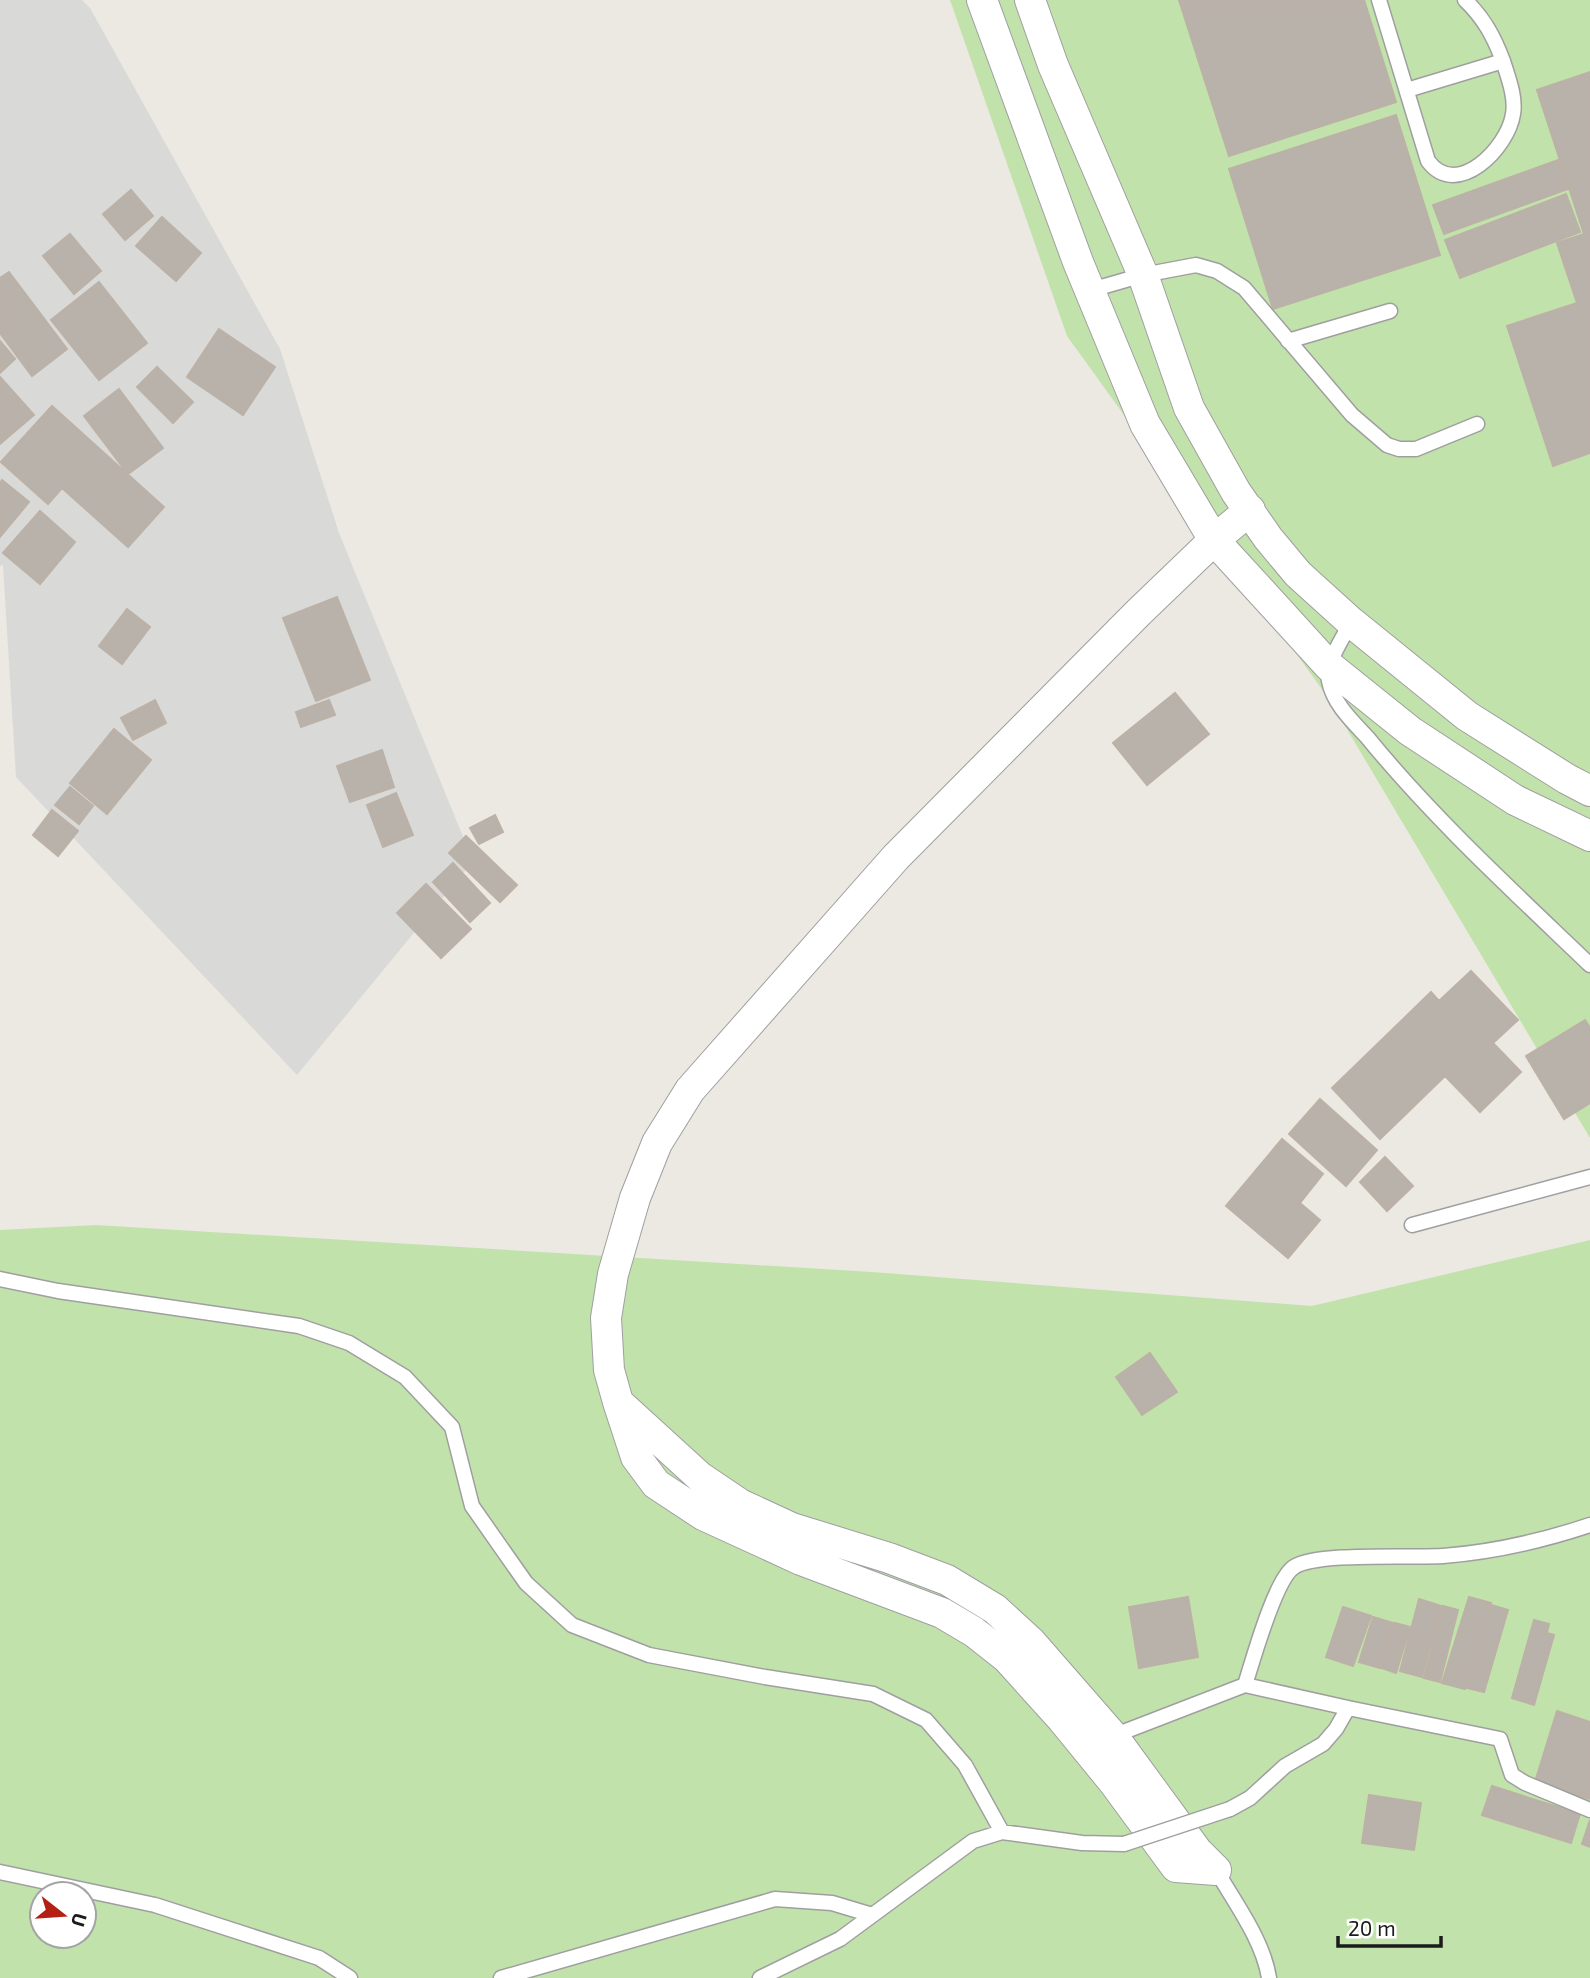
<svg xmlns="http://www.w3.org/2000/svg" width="1590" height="1978" font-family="'Exo 2',sans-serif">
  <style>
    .residential { fill: #d9d9d8 }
    .grass { fill: #c2e2ac; fill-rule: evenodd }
    .building { fill: #b8b2ab; stroke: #bcb1a6; stroke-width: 2 }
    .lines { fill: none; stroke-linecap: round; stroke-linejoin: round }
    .service-casing { stroke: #9f9f9f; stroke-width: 17 }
    .minor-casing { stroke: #9f9f9f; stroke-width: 32 }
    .service { stroke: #fff; stroke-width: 14 }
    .minor { stroke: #fff; stroke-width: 30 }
    .service-bridge-casing { stroke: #9f9f9f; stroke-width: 17; stroke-linecap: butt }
    .service-bridge { stroke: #fff; stroke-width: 14 }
  </style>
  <rect width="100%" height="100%" fill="#ece9e2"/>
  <path class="residential" d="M0,0h82l8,8 190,341 59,184 134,328 -176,214 -281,-298 -13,-212 -3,1z"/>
  <path class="grass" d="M950,0h640v1138l-261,-439 -262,-363z
    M96,1225l776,47 440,34 278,-66v738h-1590v-748zM42,1894h42v42h-42z"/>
  <path class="building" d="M1179,0h185l32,102 -167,54z
    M1590,72v381l-37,13 -46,-140 70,-23 -20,-60 27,-9 -47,-144z
    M1396,115l44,140 -167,54 -44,-140z
    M1558,160l10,29 -124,45 -11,-29z
    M131,190l22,26 -28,24 -22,-26z
    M1566,194l14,38 -120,46 -15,-38z
    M162,217l39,36 -25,28 -40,-35z
    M70,234l31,37 -27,23 -31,-38z
    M9,272l58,77 -35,27 -32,-43v-55z
    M99,282l48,61 -48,37 -48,-60z
    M219,329l56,38 -32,48 -56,-38z
    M0,341l15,18 -15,14z
    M157,367l36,35 -20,21 -36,-36z
    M0,377l34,38 -34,29z
    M119,389l44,59 -35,26 -44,-58z
    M52,406l112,101 -36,40 -66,-59 -14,16 -47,-42z
    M2,480l27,22 -29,35v-54z
    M40,511l35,31 -35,42 -37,-31z
    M337,597l33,83 -54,21 -33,-83z
    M127,609l23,18 -28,37 -23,-18z
    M1175,693l34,41 -62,51 -34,-42z
    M155,700l11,23 -33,17 -12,-22z
    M329,700l6,15 -34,12 -5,-15z
    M114,729l37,31 -44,54 -37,-31z
    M382,750l12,37 -44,15 -13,-36z
    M70,787l23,19 -14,18 -24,-19z
    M396,793l17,42 -30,12 -16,-42z
    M52,810l26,21 -20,25 -25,-21z
    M495,815l8,17 -24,12 -9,-16z
    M466,836l51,49 -17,17 -51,-49z
    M453,863l37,40 -20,19 -37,-40z
    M426,884l45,45 -30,29 -44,-45z
    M1471,971l47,49 -25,23 28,29 -41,40 -35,-36 -65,63 -48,-51 99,-96 8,9z
    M1585,1020l5,8v75l-26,16 -38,-63z
    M1320,1099l57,51 -31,36 -57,-52z
    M1282,1139l41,35 -23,29 20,17 -32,38 -62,-52z
    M1385,1157l28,29 -26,25 -27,-29z
    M1150,1353l27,39 -35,23 -26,-38z
    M1188,1597l10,60 -59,11 -10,-61z
    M1469,1597l22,6 -26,86 -23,-6z
    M1419,1599l22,7 -19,71 -22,-6z
    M1491,1605l17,5 -24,82 -17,-4z
    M1443,1606l15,4 -18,72 -16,-4z
    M1343,1607l28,9 -18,50 -27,-9z
    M1373,1617l20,6 -13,45 -21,-6z
    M1534,1620l15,4 -2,9 7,2 -20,70 -22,-7z
    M1395,1623l15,4 -14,46 -14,-5z
    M1557,1711l33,11v77l-55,-17z
    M1492,1786l88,28 -9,29 -89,-28z
    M1369,1795l52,8 -7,47 -52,-7z
    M1590,1820v27l-8,-3z"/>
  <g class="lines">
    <g class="service-casing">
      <path id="service" d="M1379,0l49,161c29,39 80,-13 85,-47 3,-17 -5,-37 -10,-53
        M1407,90l96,-29c-9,-24 -19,-43 -38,-61
        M1091,290l52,-15 53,-10 21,6 27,17 108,127 35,30 12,4h17l61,-25
        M1288,341l102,-30
        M1351,622c-8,17 -26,40 -22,59 4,22 23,40 38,56 67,82 147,155 223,228
        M1412,1225l178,-48
        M0,1279l58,12 241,35 50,17 56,34 47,50 20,79 54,77 46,42 77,30 116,22 108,17 53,26 39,45 37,67
        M1245,1685c8,-25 30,-106 49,-118 23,-15 117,-9 149,-11 51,-4 99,-15 147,-31
        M1348,1708l152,31 12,36 13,8 65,27
        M1113,1736l132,-51 103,23 -12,21 -13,15 -38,22 -35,32 -20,11
        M1216,1870c19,33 47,70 53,108
        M0,1872l155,33 164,53 31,20
        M501,1978l274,-79 57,4 40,12
        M760,1978l80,-39 133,-98 29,-9 80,11 42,1"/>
    </g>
    <g class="minor-casing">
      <path id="minor" d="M982,0l96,262 67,162 69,116 115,126 81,65 105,69 75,36
        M1030,0l23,65 90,210 46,133 47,84 32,46 30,36 53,48 116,94 100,63 23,12
        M620,1404l80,73 40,27 52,24 97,30 58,22 48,29 36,33 82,94 84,115 19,19
        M1216,1870l-40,-3 -61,-83 -53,-65 -55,-61 -33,-26 -32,-19 -141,-53 -98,-45 -47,-31 -20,-27 -18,-55 -9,-32 -3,-52 7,-44 22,-76 22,-55 33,-53 206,-233 242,-244 76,-73 36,-30"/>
    </g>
    <use href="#service" class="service"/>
    <use href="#minor" class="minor"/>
    <g class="service-bridge-casing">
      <path id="service-bridge" d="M1124,1844l106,-35"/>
    </g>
    <use href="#service-bridge" class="service-bridge"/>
  </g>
  <g transform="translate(63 1915) rotate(107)"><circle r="33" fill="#ffffff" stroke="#a4a4a4" stroke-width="2"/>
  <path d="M0-5L12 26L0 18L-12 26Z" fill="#b42013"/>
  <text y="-10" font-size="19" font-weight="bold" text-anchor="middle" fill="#1b1b1b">U</text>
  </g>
  <path d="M1338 1936v10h103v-10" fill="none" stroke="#1b1b1b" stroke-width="3.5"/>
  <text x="1348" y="1936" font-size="21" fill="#1b1b1b" stroke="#ffffff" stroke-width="5" paint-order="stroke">20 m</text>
</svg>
